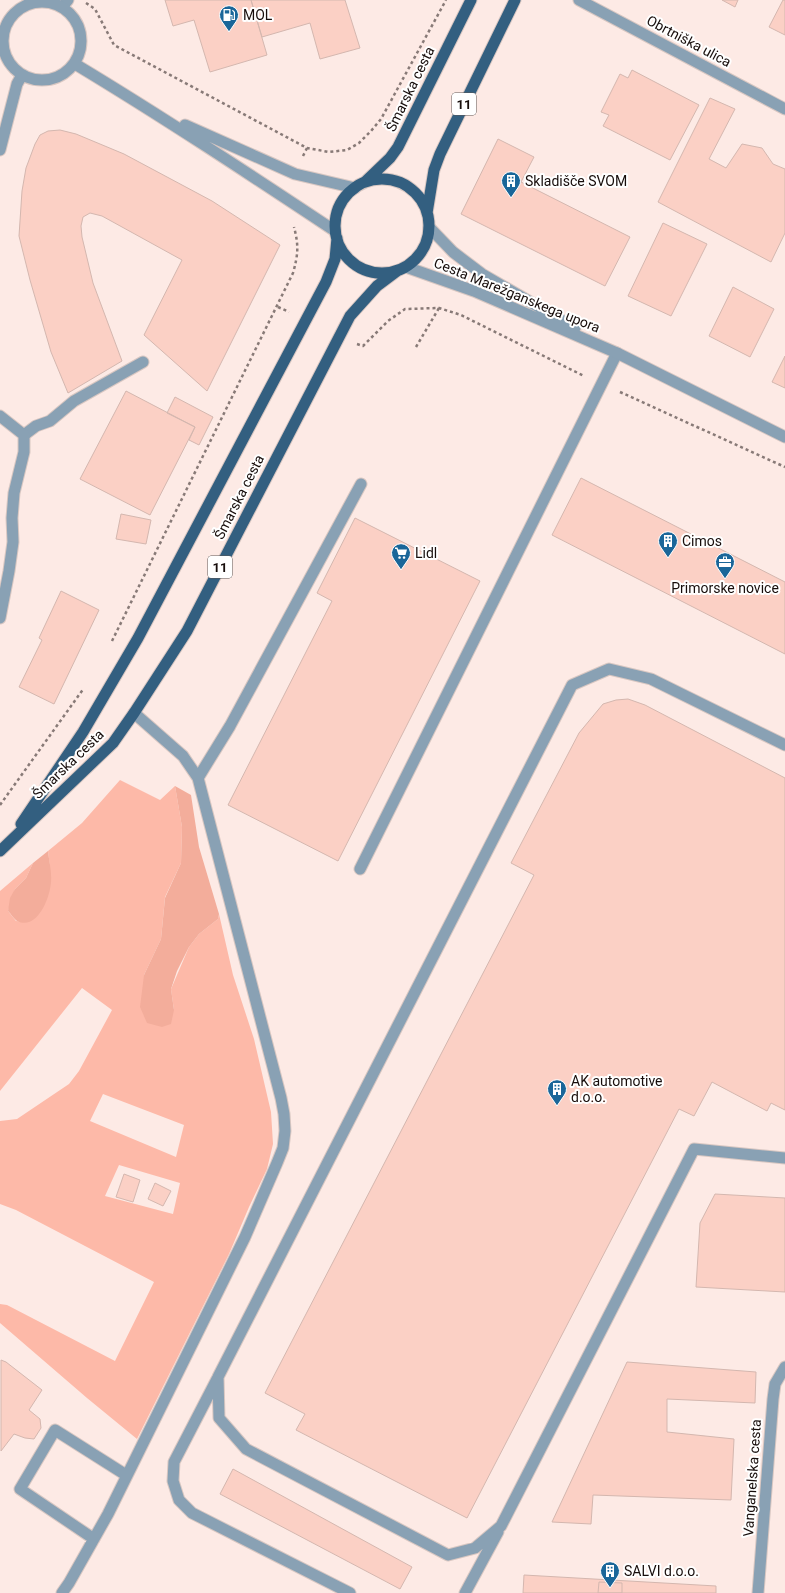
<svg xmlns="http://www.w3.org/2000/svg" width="785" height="1593" font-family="Roboto,sans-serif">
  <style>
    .green { fill: #fdb9a8; fill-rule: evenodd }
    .forest { fill: #f3ad9b }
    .building { fill: #fbd0c5; stroke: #d4b7af }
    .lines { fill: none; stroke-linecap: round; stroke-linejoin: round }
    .service-casing { stroke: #d8c7c2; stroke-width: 13 }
    .minor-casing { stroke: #d8c7c2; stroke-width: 13 }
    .tertiary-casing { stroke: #d8c7c2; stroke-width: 13 }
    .primary-casing { stroke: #d8c7c2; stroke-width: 13 }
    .path { stroke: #887a77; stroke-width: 2.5; stroke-dasharray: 3 3; stroke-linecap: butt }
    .service { stroke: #89a1b4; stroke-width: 11 }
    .minor { stroke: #89a1b4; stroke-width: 11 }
    .tertiary { stroke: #89a1b4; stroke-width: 11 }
    .primary { stroke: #335f80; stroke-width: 11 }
    .labels { text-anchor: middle; stroke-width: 4; stroke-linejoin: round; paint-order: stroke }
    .shield { fill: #fff; stroke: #5d5654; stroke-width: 1 }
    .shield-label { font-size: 13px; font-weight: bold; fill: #170d0b }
    .poi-label { font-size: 14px; fill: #170d0b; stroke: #fff; text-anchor: start }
    .street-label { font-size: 14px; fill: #170d0b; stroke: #fff }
  </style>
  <rect width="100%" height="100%" fill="#fdeae5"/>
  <path class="green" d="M120,780l40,20 15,-14 7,41 -1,36 -16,34 -4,42 -17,36 30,35 -3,-21 18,-42 10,-13 19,-15 1,-5 14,61 21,64 17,73 2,32 -6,25 -18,38 -20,47 -92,185 -50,-41 -87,-75v-19l7,1 108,56 39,-79 -138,-72 -16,-6v-83l17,-2 52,-35 10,-13 33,-61 -30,-22 -82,103v-200l33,-28 -7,15 -11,11 -7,22 8,10 10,1 24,-55 -2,-16 34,-28zM103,1094l81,31 -8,32 -86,-36zM119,1165l61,18 -7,31 -68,-18z"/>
  <path class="forest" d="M175,786l16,9 8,52 20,67 -1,5 -19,15 -10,13 -12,24 -6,18 3,21 -3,14 -9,3 -15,-4 -7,-16 4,-32 17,-36 4,-41 16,-35 1,-36z
    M48,851c1,10 4,21 3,31 -1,16 -14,49 -34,39 -3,-2 -6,-7 -9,-10l2,-13 5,-9 11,-11 7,-15z"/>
  <path class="building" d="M165,0h86l16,55 -57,17 -16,-52 -21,6z
    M251,0h94l15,48 -40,11 -10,-36 -48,14z
    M722,0h16l-3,7z
    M783,0h2v35l-16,-8z
    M632,70l67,35 -29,55 -67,-34 6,-11 -8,-3 19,-38 8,4z
    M710,98l25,11 -26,50 17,9 16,-24 20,4 11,16 12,5v64l-14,29 -113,-60z
    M60,130l16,4 48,20 88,47 68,44 -73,146 -63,-56 38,-75 -80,-44 -12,-3 -7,4 -2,9 1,11 11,46 29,78 -54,32 -17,-41 -21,-72 -11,-44 3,-45 4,-23 9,-24 5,-9 8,-4z
    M498,139l36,18 -13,25 109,55 -25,49 -144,-72z
    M663,223l44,21 -36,72 -43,-20z
    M733,287l41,22 -24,48 -41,-21z
    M785,356v32l-13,-6z
    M126,391l69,36 -45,88 -70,-36z
    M175,397l38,20 -14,28 -10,-5 6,-13 -28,-14z
    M581,478l204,104v72l-233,-119z
    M121,514l30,6 -5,24 -30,-5z
    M355,518l125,63 -142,280 -110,-56 104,-204 -15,-8z
    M61,591l38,19 -45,94 -35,-17 23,-47 -3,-2z
    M628,699l17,6 140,73v332l-14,-7 -4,8 -55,-29 -18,34 -15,-7 -212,409 -171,-88 9,-16 -40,-21 269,-518 -23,-12 68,-130 24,-29 13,-4z
    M124,1174l16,6 -7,22 -17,-5z
    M155,1183l16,8 -8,15 -15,-7z
    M715,1194l70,4v94l-89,-5 4,-64z
    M1,1360l5,2 36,28 -13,20 11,9 1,9 -7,11 -9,-1 -11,-4 -13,17z
    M627,1362l129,10 -1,31 -88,-4v33l67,7 -3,61 -138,-5 -2,29 -39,-2z
    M233,1469l179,98 -12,22 -180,-95z
    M524,1575l192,11v7h-193z
    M599,1582l23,1v10h-24z"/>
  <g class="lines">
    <g class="service-casing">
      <path id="service" d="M62,7l6,-7
        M24,435l12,-9 14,-5 24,-20 69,-39
        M785,745l-134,-66 -42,-10 -37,16 -354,692 1,41 27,31 202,106 27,-7 26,-22 193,-377 91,9
        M198,778l32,-52 131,-242
        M360,869l257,-516
        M217,1379l-43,83 -1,19 6,19 13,13 158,80
        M94,1539l-74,-50 35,-59 71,45
        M62,1593l7,-10 39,-69 137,-277 32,-74 6,-15 2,-17 -1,-17 -3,-16 -83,-320 -15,-22 -49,-43
        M465,1593l33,-61"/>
    </g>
    <g class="minor-casing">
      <path id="minor" d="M579,0l206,109
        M0,150l17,-66 5,-9
        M0,416l24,19v17l-10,41 -2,25 1,24 -4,29 -9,47
        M758,1593l15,-194 2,-15 10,-17"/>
    </g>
    <g class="tertiary-casing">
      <path id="tertiary" d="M3 41a39 39 0 1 1 78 0a39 39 0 1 1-78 0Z
        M75,64c88,53 174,110 260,167
        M185,125l110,49 60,14
        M429,227l24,25 29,22 93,54
        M406,267l68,24 143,62 168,84"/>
    </g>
    <g class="primary-casing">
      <path id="primary" d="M335 226a47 47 0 1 1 94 0a47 47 0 1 1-94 0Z
        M366,181l24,-23 8,-11 73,-147
        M427,213l7,-43 6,-16 75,-154
        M21,824l62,-92 55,-94 188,-356 9,-23 2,-21
        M0,851l113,-108 21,-30 53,-82 163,-315 27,-30 20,-15"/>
    </g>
    <path class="path" d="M86,3l9,6 19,36 193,103 22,4 18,-2 12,-7 12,-12 10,-12 65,-119
      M303,156l4,-8
      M278,307l11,5
      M357,344l6,2 25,-25 17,-12 34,-1 22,7 123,61
      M416,347l23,-39
      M620,392l165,75
      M112,641l181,-368c5,-18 6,-27 1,-46
      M0,805l84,-117"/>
    <use href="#service" class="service"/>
    <use href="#minor" class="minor"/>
    <use href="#tertiary" class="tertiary"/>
    <use href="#primary" class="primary"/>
  </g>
  <defs>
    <g id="fuel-pin" transform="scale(1)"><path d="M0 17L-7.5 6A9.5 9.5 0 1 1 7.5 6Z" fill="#1a6699" stroke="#fff"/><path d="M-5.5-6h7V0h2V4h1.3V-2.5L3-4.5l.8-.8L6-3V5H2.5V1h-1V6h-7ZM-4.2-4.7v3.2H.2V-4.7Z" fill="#fff"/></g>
    <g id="building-pin" transform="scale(1)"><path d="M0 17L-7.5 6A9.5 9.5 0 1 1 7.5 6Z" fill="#1a6699" stroke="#fff"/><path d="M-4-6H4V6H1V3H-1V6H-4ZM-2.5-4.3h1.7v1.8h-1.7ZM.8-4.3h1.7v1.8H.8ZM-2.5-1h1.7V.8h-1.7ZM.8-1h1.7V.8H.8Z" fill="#fff"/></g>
    <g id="supermarket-pin" transform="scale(1)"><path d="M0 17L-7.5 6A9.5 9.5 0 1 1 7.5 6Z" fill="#1a6699" stroke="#fff"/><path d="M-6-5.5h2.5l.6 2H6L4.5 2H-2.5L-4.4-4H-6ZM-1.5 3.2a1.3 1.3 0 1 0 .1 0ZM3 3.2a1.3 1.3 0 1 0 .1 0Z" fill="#fff"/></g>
    <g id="office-pin" transform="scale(1)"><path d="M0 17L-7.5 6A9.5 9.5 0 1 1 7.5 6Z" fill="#1a6699" stroke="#fff"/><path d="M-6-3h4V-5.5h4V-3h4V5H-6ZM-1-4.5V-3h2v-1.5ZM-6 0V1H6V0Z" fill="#fff"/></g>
  </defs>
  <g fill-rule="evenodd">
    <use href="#fuel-pin" x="229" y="15"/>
    <use href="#building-pin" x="511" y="181"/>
    <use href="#building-pin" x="668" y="541"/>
    <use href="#supermarket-pin" x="401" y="553"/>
    <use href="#office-pin" x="725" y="562"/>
    <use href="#building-pin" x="557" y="1089"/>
    <use href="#building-pin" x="610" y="1571"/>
  </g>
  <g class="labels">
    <g class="shield">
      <rect x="452" y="93" width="24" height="22" rx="3"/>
      <rect x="208" y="556" width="24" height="22" rx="3"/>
    </g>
    <g class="shield-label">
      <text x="464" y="109">11</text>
      <text x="220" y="572">11</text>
    </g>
    <g class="poi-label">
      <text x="243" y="20">MOL</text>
      <text x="525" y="186">Skladišče SVOM</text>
      <text x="682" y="546">Cimos</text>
      <text x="415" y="558">Lidl</text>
      <text x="725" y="593" text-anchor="middle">Primorske novice</text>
      <text x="571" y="1086">AK automotive<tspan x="571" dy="16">d.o.o.</tspan></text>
      <text x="624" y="1576">SALVI d.o.o.</text>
    </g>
    <g class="street-label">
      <text transform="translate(689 41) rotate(28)" y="5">Obrtniška ulica</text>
      <text transform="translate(410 89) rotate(-64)" y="5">Šmarska cesta</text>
      <text transform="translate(517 295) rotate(22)" y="5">Cesta Marežganskega upora</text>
      <text transform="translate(239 497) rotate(-63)" y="5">Šmarska cesta</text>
      <text transform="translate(68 764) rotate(-44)" y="5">Šmarska cesta</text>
      <text transform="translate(752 1478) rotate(-86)" y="5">Vanganelska cesta</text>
    </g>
  </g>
</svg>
